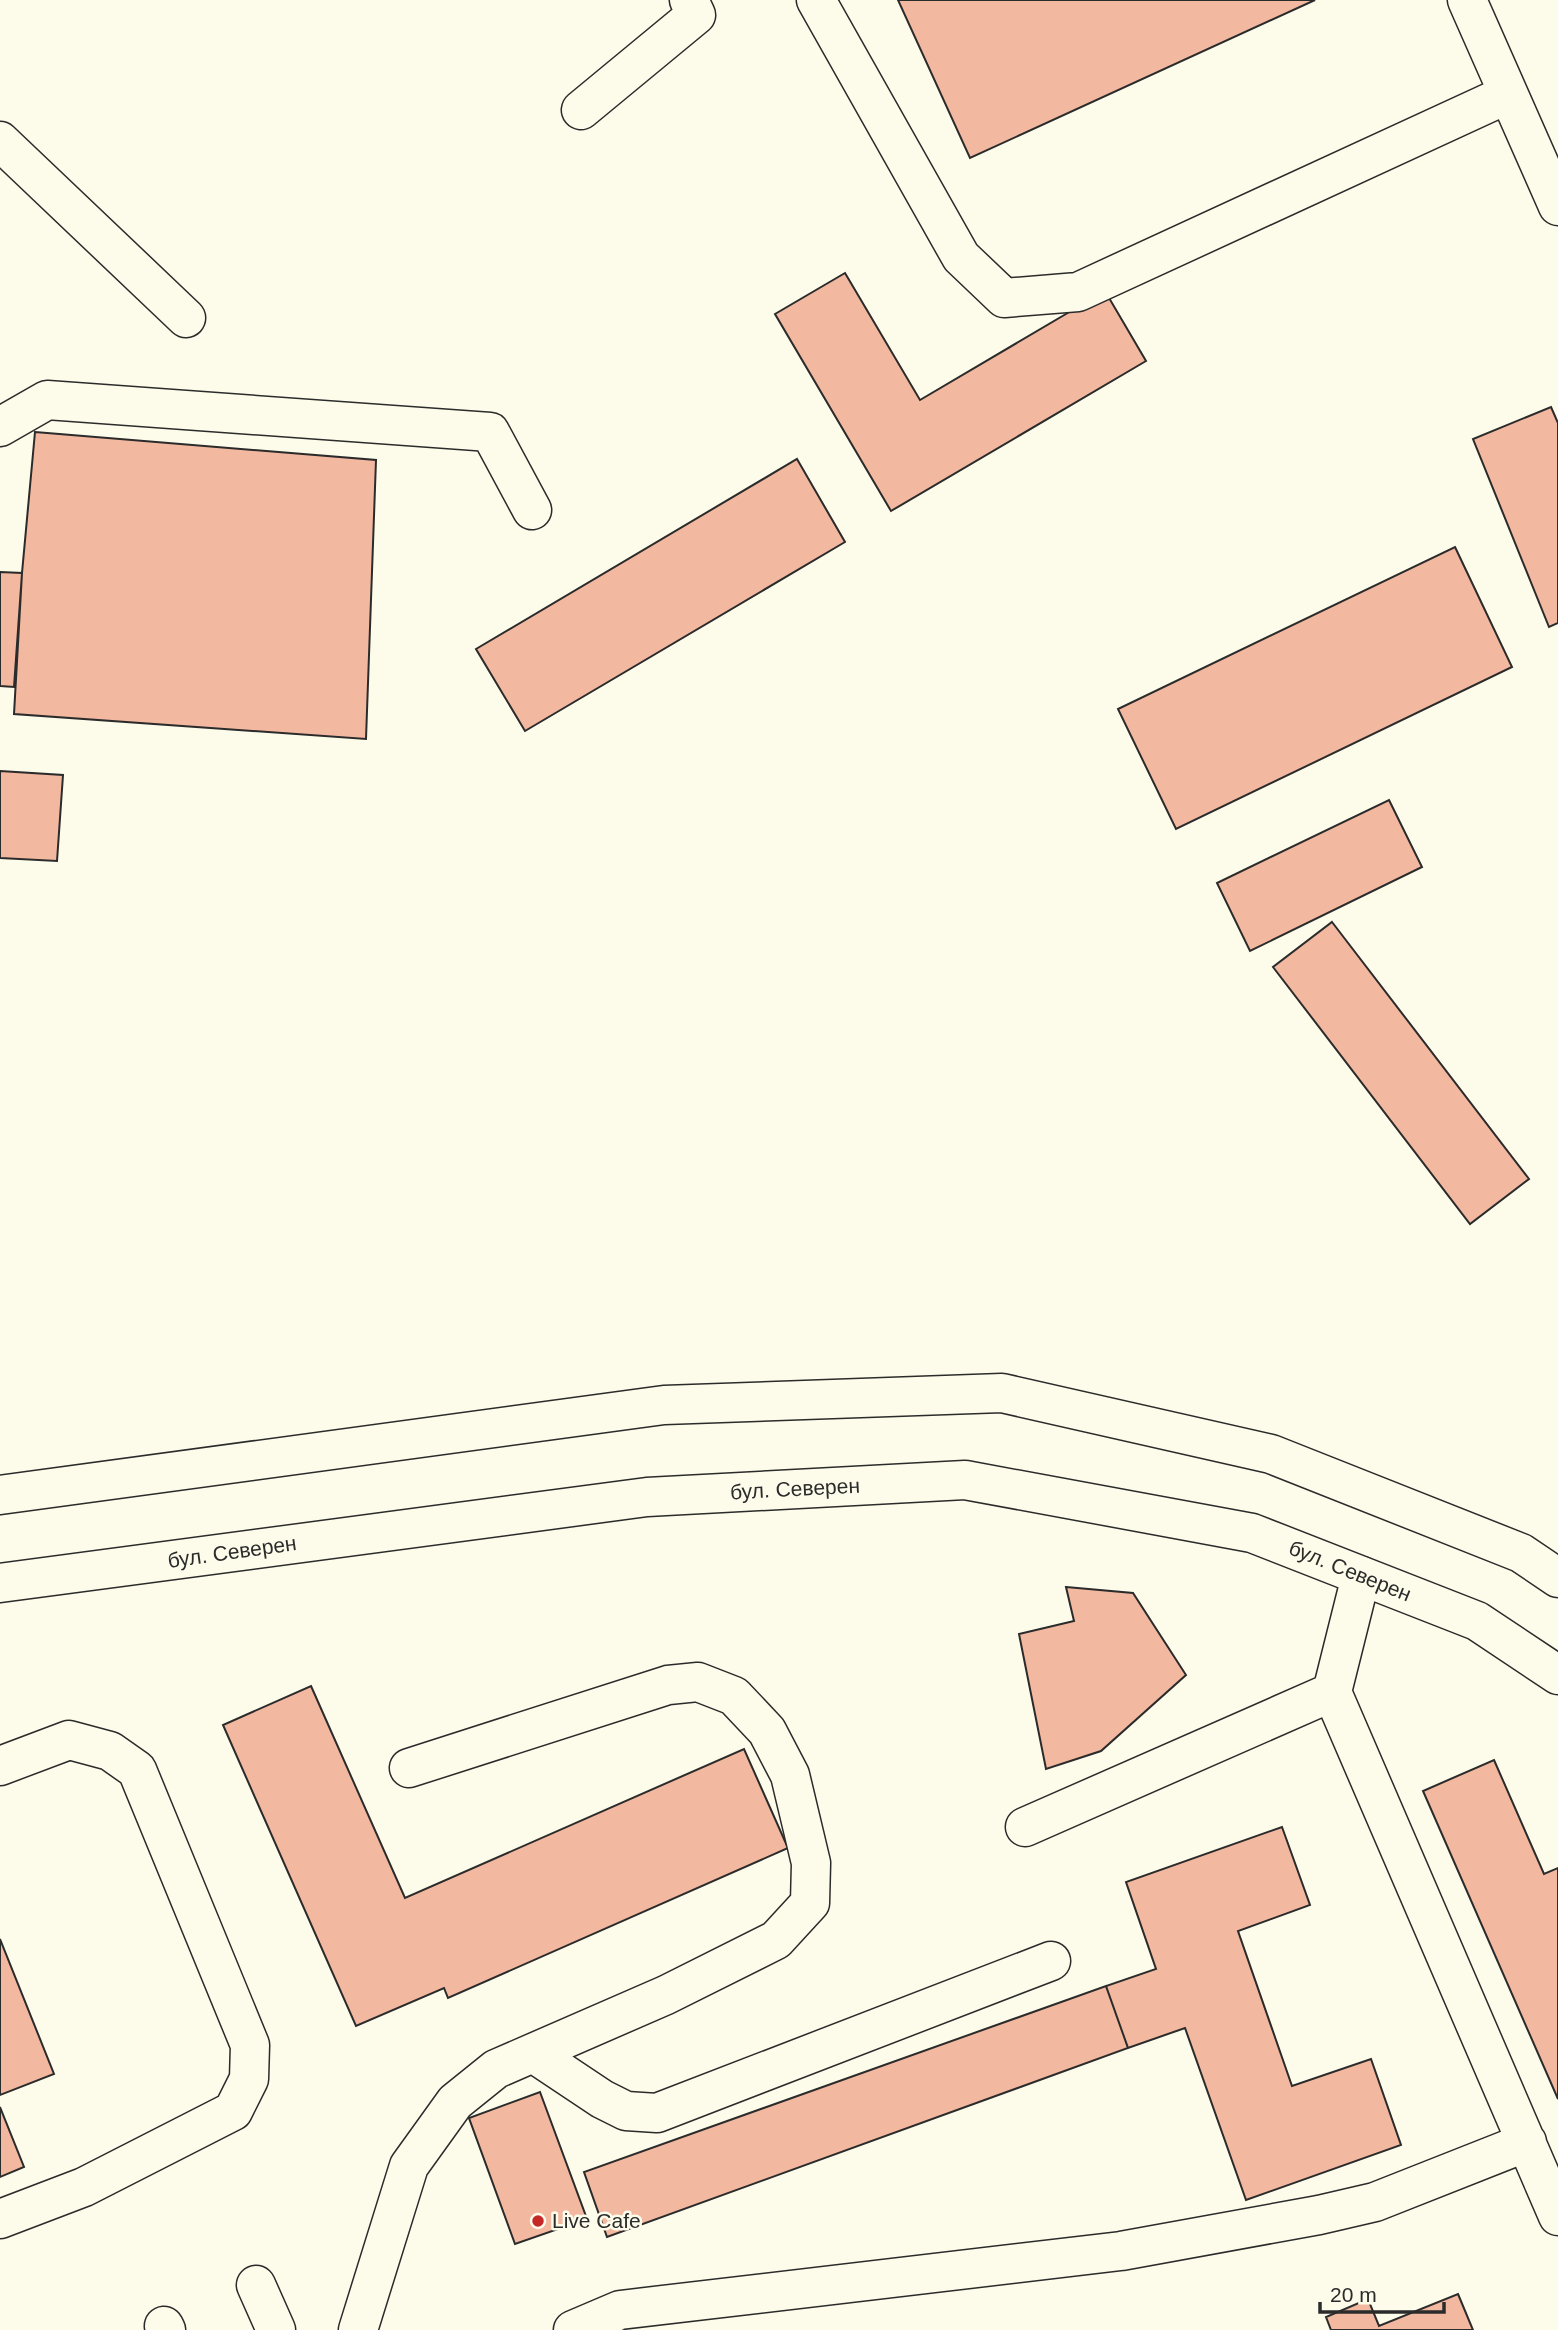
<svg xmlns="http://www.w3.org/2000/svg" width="1558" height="2330" font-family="Helvetica,sans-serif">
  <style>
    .building { fill: #f2b8a0; stroke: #2b2b2b; stroke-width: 2 }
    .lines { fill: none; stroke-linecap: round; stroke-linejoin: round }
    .minor-casing { stroke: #2b2b2b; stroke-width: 41 }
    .major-casing { stroke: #2b2b2b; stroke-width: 41 }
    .minor { stroke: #fdfbea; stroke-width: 38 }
    .major { stroke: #fdfbea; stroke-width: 38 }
    .poi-dot { fill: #c62828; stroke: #fdfbea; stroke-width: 2.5 }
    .labels { text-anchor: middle; stroke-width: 5; stroke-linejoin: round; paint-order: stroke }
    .street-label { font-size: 21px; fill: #2b2b2b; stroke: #fdfbea }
    .poi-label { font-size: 21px; fill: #2b2b2b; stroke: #fdfbea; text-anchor: start }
  </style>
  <rect width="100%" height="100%" fill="#fdfbea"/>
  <path class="building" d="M898,0h417l-345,158z
    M845,273l75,127 185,-109 41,70 -255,150 -116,-197z
    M1551,407l7,16v200l-9,4 -76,-188z
    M35,432l341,28 -10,279 -352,-25 8,-141z
    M797,459l48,83 -320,189 -49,-82z
    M1455,547l57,120 -336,162 -58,-120z
    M0,572l22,1 -8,114 -14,-1z
    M0,771l63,4 -6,86 -57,-3z
    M1389,800l33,67 -172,84 -33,-68z
    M1332,922l197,257 -59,45 -197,-257z
    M1066,1587l67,6 53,82 -85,76 -55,18 -27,-135 55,-13z
    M311,1686l94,212 339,-149 44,99 -340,150 -4,-10 -88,38 -133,-301z
    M1494,1760l50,114 14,-6v231l-135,-308z
    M1282,1827l28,78 -72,26 54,155 79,-27 30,86 -155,55 -61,-172 -57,20 -22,-62 50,-17 -30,-87z
    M0,1939l54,135 -54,21z
    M1106,1986l22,62 -521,189 -23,-65z
    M540,2092l47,127 -72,25 -46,-126z
    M0,2107l24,60 -24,10z
    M1458,2294l15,36h-142l-5,-13 42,-18 11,27z"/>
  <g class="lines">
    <g class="minor-casing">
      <path id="minor" d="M816,0l145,257 43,41 74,-6 430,-198
        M1467,0l91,206
        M581,110l115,-95 -7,-15
        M0,141l186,177
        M0,427l47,-27 443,32 42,78
        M1361,1576l-29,116 226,524
        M0,1766l69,-26 41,11 27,19 113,275 -1,34 -16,32 -149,76 -84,32
        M1025,1827l307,-135
        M533,2053l69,46 24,12 31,2 394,-152
        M256,2285l20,45
        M164,2326l2,4
        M358,2330l51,-164 46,-64 41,-33 170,-74 110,-55 34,-37 1,-40 -21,-88 -23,-44 -33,-35 -36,-14 -30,3 -259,83
        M573,2330l47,-20 501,-59 198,-36 56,-13 152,-60"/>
    </g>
    <g class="major-casing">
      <path id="major" d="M0,1495l664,-90 338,-12 269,61 250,99 37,25
        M0,1583l647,-86 318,-17 287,53 225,88 81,54"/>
    </g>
    <use href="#minor" class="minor"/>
    <use href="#major" class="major"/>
  </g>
  <circle class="poi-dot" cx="538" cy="2221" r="7"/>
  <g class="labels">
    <g class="street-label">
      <text transform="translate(795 1489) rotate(-3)" y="7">бул. Северен</text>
      <text transform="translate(232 1552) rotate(-8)" y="7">бул. Северен</text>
      <text transform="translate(1350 1571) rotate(22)" y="7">бул. Северен</text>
    </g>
    <g class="poi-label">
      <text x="552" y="2228">Live Cafe</text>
    </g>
  </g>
  <path d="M1320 2302v10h124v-10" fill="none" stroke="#2b2b2b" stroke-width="3.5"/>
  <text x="1330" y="2302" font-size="21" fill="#2b2b2b" stroke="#fdfbea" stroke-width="5" paint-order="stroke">20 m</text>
</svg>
